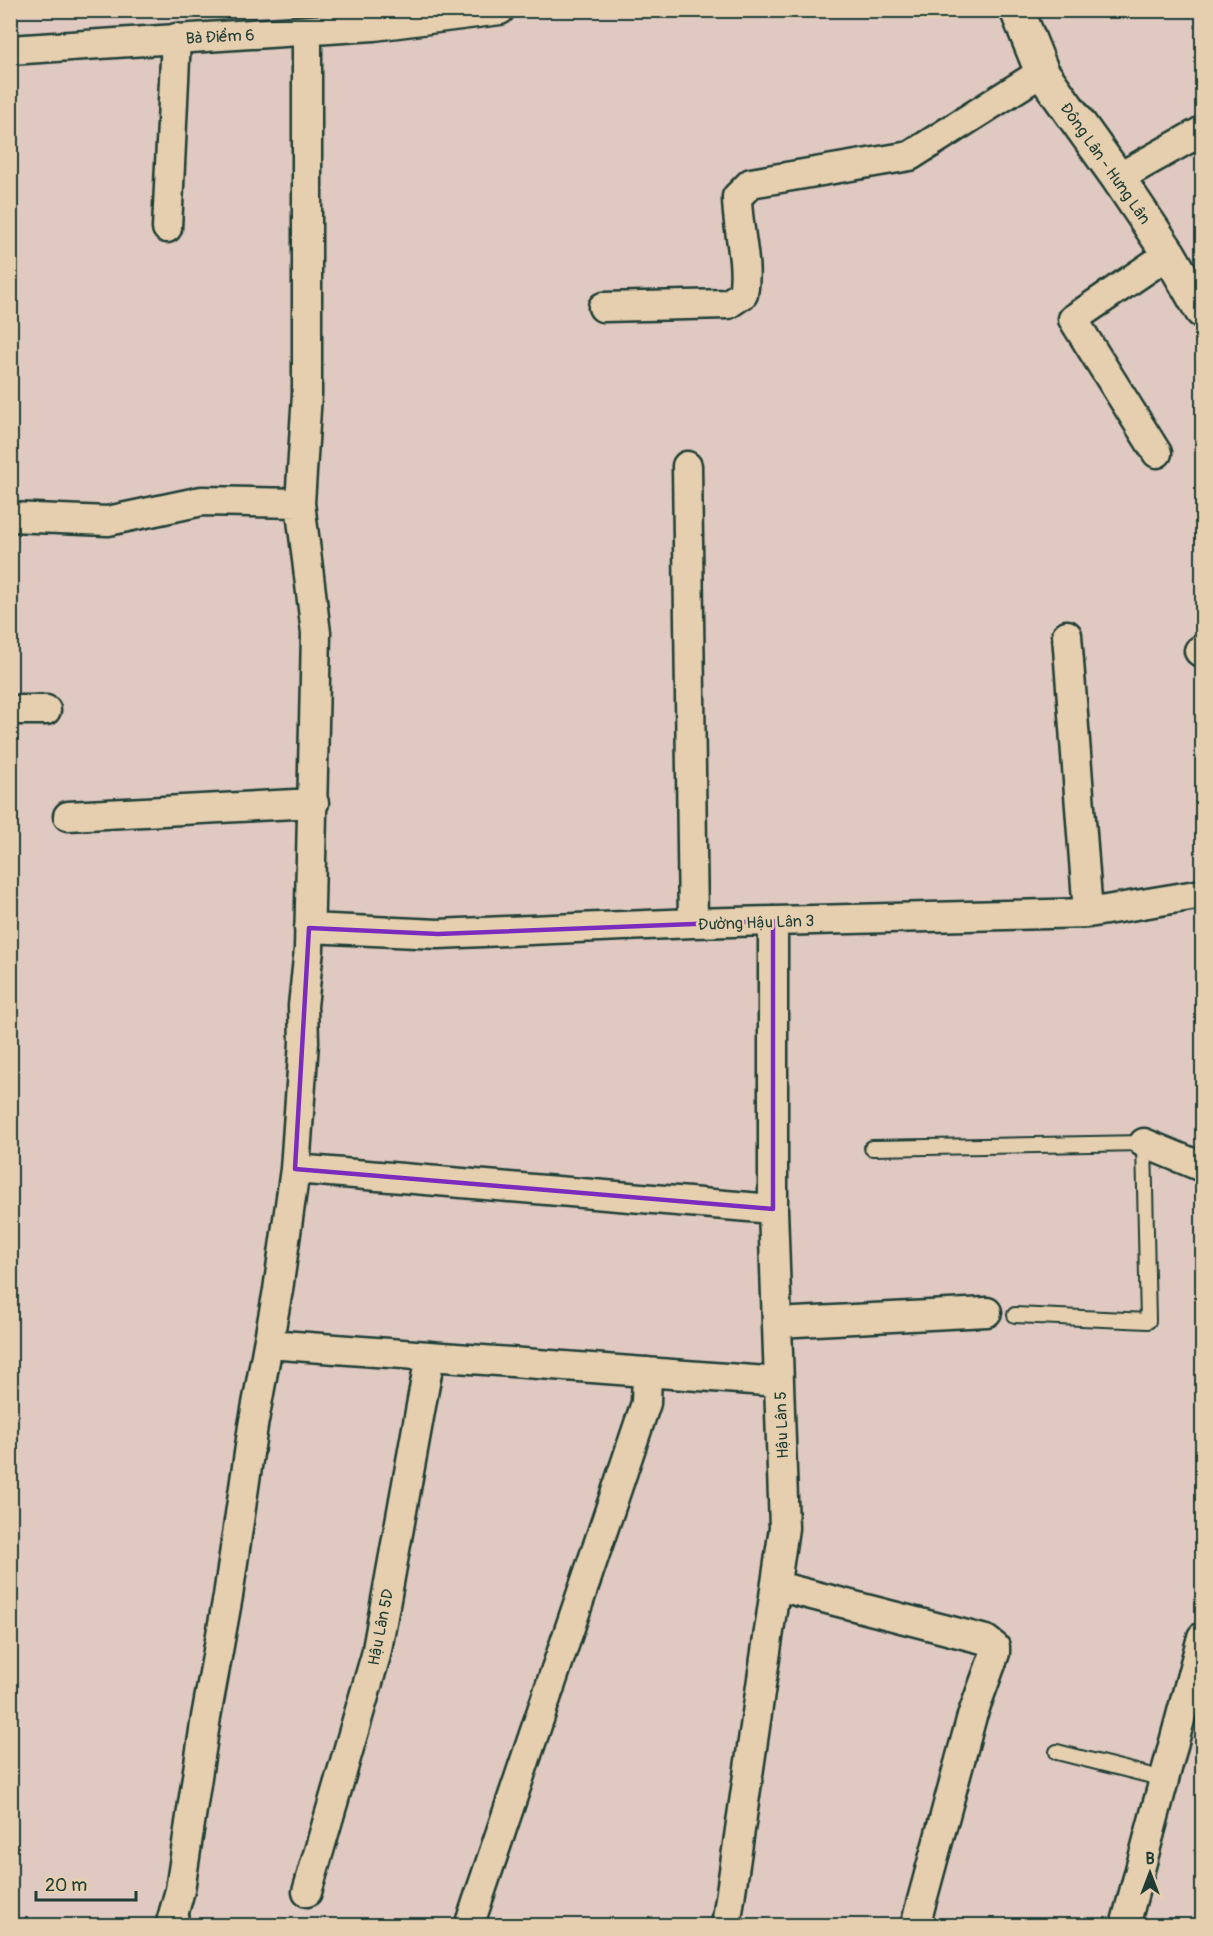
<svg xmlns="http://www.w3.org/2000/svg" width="1213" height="1936" font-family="Pangolin,sans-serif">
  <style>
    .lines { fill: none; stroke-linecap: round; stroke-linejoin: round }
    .service-casing { stroke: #1f3d34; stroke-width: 18 }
    .minor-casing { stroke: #1f3d34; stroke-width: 33 }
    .tertiary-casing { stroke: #1f3d34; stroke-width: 38 }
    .service { stroke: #e6cfaf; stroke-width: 14 }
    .minor { stroke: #e6cfaf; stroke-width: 28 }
    .tertiary { stroke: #e6cfaf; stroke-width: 33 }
    .marked { fill: none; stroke: #7b2cbf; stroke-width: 4.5; stroke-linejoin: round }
    .labels { text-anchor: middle; stroke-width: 5; stroke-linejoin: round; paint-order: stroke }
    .street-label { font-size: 16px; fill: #1f3d34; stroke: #e6cfaf }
  </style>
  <rect width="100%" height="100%" fill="#e0c9c0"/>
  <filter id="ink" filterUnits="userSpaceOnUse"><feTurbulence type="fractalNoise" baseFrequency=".0167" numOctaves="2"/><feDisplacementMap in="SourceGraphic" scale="12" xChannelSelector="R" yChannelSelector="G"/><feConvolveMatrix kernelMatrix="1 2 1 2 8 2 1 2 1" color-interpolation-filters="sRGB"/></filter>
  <g filter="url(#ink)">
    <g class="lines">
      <g class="service-casing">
        <path id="service" d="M872,1148l272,-5 4,178 -133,-6
          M1057,1752l107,27"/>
      </g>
      <g class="minor-casing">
        <path id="minor" d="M10,50l364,-24 126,-16
          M1118,178l84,-47
          M167,228l9,-190
          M603,307l125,-3 15,-10c6,-31 -6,-65 -6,-97l14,-14 159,-27 132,-84
          M1157,453l-84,-134 96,-65
          M687,466l6,457
          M10,517l98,4 94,-20 98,2
          M1067,635l21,278
          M1199,651l3,-2
          M10,710h36
          M68,816l246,-13
          M309,928l129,6 255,-11 395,-10 114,-19
          M1144,1143l58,24
          M295,1169l478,40
          M777,1323l210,-11
          M268,1344l511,38
          M777,1586l209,54 9,7v6l-23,63 -57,210
          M307,1892l69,-237 54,-299
          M170,1926l10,-36 26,-173 22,-121 25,-170 25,-136 17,-121 9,-127 -1,-36 6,-57 7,-316 -16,-130 7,-109v-363
          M469,1926l177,-523 1,-31
          M726,1926l58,-398 -11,-319v-288
          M1125,1926l77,-289"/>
      </g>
      <g class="tertiary-casing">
        <path id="tertiary" d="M1017,10l25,62 76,106 51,76 33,57"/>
      </g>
      <use href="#service" class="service"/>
      <use href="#minor" class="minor"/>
      <use href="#tertiary" class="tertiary"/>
    </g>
  </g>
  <path class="marked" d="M773,921v288l-478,-40 14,-241 129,6z"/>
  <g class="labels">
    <g class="street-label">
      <text transform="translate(220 36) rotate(-3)" y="6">Bà Điểm 6</text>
      <text transform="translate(1106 163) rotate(55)" y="6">Đông Lân - Hưng Lân</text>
      <text transform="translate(756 922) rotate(-2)" y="6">Đường Hậu Lân 3</text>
      <text transform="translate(781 1425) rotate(-92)" y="6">Hậu Lân 5</text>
      <text transform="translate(380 1627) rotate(-79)" y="6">Hậu Lân 5D</text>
    </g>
  </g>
  <rect width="1213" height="1936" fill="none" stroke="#e6cfaf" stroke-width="36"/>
  <rect x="18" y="18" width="1177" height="1900" fill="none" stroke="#1f3d34" stroke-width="2" filter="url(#ink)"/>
  <g transform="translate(1150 1873)" stroke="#e6cfaf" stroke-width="4.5" paint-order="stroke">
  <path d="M0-4.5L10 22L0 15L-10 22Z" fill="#1f3d34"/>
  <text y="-9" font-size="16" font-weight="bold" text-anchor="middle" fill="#1f3d34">B</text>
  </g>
  <path d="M36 1891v9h100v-9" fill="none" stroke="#1f3d34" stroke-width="3"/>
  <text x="45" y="1891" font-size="18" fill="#1f3d34" stroke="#e6cfaf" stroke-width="4.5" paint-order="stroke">20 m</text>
</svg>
